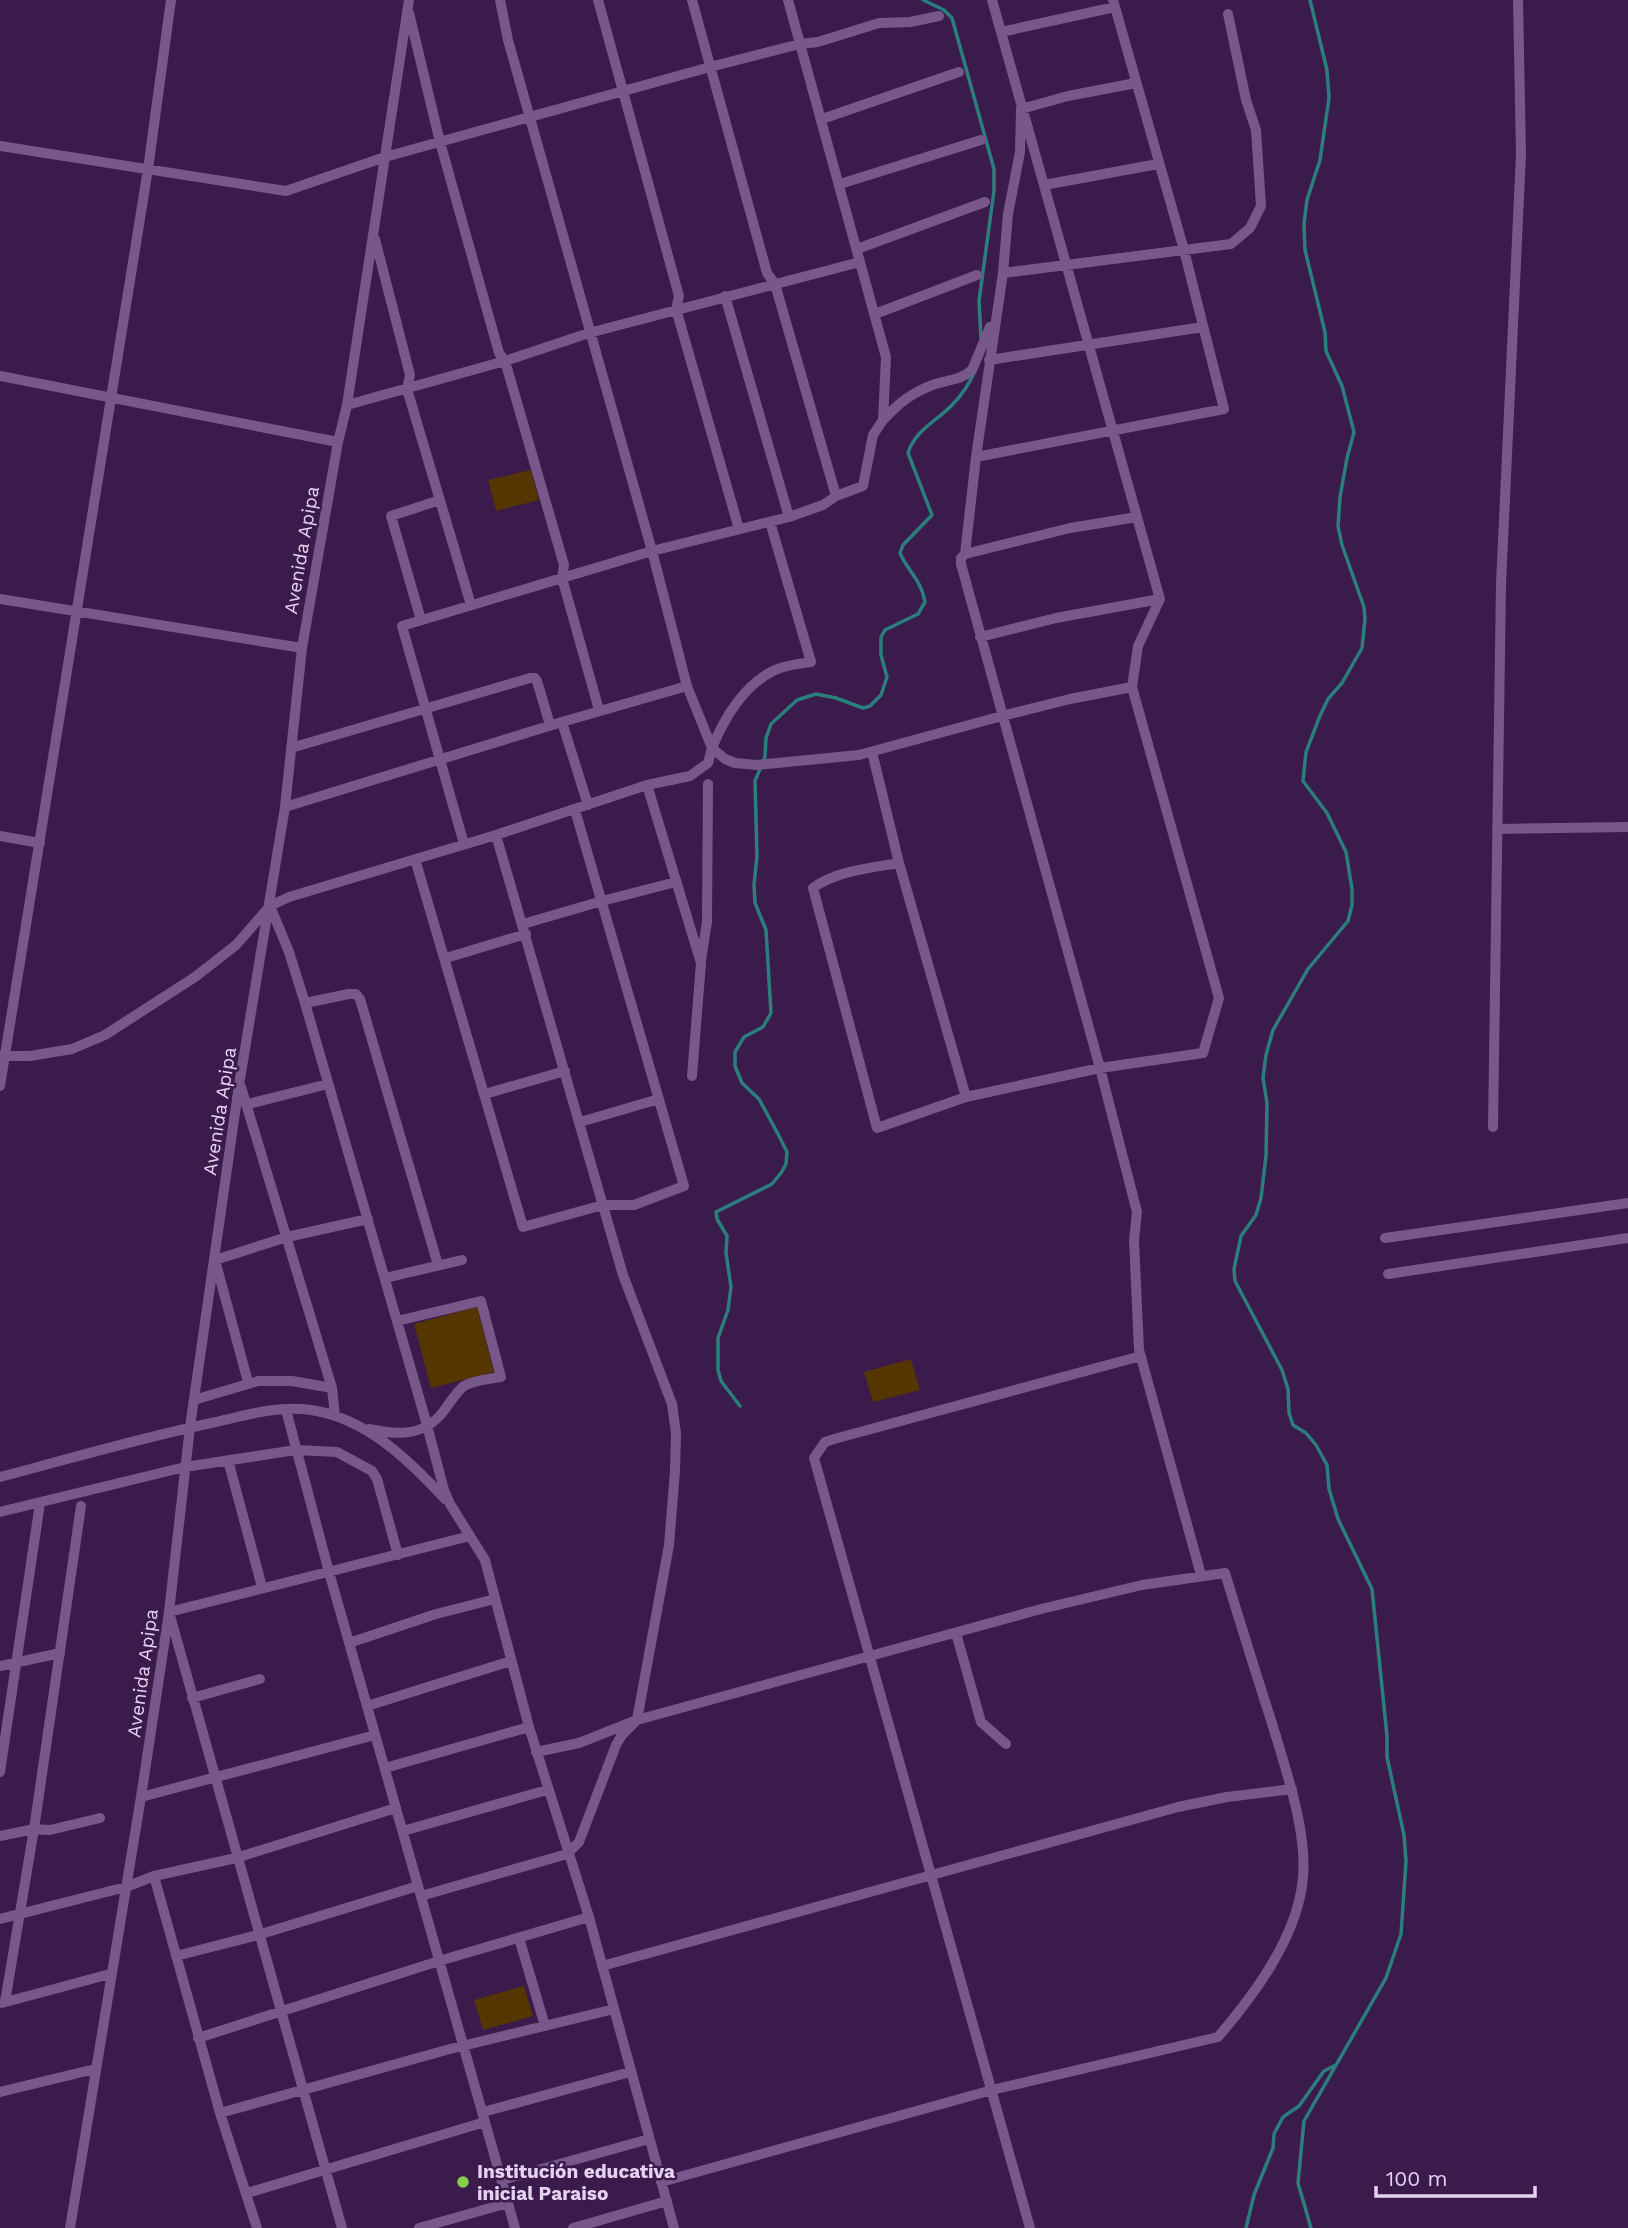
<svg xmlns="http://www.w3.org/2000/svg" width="1628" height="2228" font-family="'Work Sans',sans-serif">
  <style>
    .green { fill: #553500 }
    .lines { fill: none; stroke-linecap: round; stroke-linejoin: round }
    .stream { stroke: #2a7f7d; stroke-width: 3.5 }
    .minor { stroke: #78578a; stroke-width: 10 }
    .poi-dot { fill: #89ce48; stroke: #3b1a4c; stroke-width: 2.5 }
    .labels { text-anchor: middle; stroke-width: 5; stroke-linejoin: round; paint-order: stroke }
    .street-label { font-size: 19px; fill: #e4d2f0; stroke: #3b1a4c }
    .poi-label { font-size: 19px; font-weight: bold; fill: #e4d2f0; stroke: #3b1a4c; text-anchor: start }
  </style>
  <rect width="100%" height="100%" fill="#3b1a4c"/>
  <path class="green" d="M531,470l8,30 -43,11 -8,-31z
    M477,1307l17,65 -63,16 -17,-64z
    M911,1359l9,31 -47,12 -9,-30z
    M524,1986l9,30 -50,14 -9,-30z"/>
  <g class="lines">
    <path class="stream" d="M923,0l21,10 8,8 42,151v22l-15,110 2,37
      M1310,0l17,70 2,28 -9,62 -13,40 -3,24 1,26 20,82 1,19 16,35 12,46 -7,26 -7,39 -2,29 4,19 22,62 1,12 -3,29 -20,35 -14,16 -9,19 -13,34 -3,29 24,32 19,39 6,37v16l-4,16 -40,48 -35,61 -7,25 -3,23 4,25 -1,53 -5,42 -5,17 -15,21 -7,33 1,12 47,89 6,19 1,24 4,12 13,8 10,12 11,20 2,24 9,30 34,70 15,147v21l17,78 2,26 -5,73 -15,44 -82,143 -6,62 13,45
      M740,1406l-19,-25 -3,-11v-32l10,-28 3,-23 -5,-34 1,-17 -10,-17 -1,-7 56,-28 9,-11 5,-9 1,-12 -9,-18 -19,-35 -17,-16 -7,-17v-14l9,-15 19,-10 8,-14 -5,-83 -11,-27 -1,-18 3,-29 -2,-75 10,-24 1,-19 5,-14 26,-24 19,-6 20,4 27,10 7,-2 11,-11 6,-18 -6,-22v-18l4,-7 33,-16 7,-12c-4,-23 -17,-30 -25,-49l3,-8 29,-30 -24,-62c7,-23 29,-32 44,-48 9,-9 17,-21 22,-32
      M1246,2228l8,-33 19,-47 1,-14 9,-17 16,-11 25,-35 12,-6"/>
    <path class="minor" d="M598,0l81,296 -3,13 63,220
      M788,0l98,357 -3,63 -10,15 -10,51 -27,10
      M409,13l31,129 59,211 6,8 59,204 -2,13 37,132
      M1001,32l114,-25
      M822,119l137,-47
      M0,146l286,45 99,-34 325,-90 90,-23 18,-2 61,-19 31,-1 29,-6
      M840,184l141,-44
      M1044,185l114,-21
      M375,239l35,136 -3,14 64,216
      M857,249l128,-47
      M1003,273l228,-29 19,-16 11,-22 -5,-76 -10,-30 -18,-86
      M725,296l64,221
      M875,314l102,-39
      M989,360l214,-33
      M0,376l338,66
      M347,405l158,-44 84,-28 271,-71
      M883,420c17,-18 28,-27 52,-36 13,-4 26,-4 37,-14l18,-43
      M976,457l27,-184 5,-59 12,-62 1,-43 47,-13 68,-13
      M1137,517l-67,11 -105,26 -4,4v6l139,504 37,144 -3,28 5,110 62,225
      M770,522l41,140c-12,2 -27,3 -38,9 -30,15 -49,48 -61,77l13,11 10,4 22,2 102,-10 143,-39 68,-17 62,-12
      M965,554l11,-97 248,-48 -40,-159 -71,-250
      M0,599l302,49
      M421,620l-30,-104 49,-16
      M980,637l76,-19 104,-19
      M562,722l26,83
      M291,748l239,-70h5l2,3 13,44
      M872,752l27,111 67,234
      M647,785l54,178 -9,113
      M285,807l277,-85 125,-36
      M1497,829l131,-2
      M0,836l40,7
      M464,844l-62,-218 250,-75 137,-34 34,-12 13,-9 -61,-212 -8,-11 -75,-273
      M415,859l108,368 80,-22h31l50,-19 -109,-376
      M899,863c-29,5 -63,8 -86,25l64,240 89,-31 134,-29 103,-15 16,-55 -87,-311 6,-41 22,-47 -168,-599
      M270,906l19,46 16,51 120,415 19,72 6,14 35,56 44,167 60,190 85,311
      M523,924l79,-23 74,-19
      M446,958l80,-24
      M701,960l6,-38 1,-138
      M305,1003l44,-9h7l4,5 78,266
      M0,1056h30l42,-7 33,-14 90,-58 41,-32 34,-39 19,-9 207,-62 151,-50 43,-9 18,-13 4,-15 -25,-62 -35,-135 -144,-511 -8,-40
      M0,1086l148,-917 23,-169
      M241,1087l91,301 3,28
      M485,1094l80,-23
      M248,1104l80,-20
      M580,1122l79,-23
      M1493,1127l8,-543 20,-430 -3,-154
      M1385,1238l243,-35
      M1388,1274l240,-36
      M385,1278l77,-18
      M248,1382l-33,-122 72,-23 81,-18
      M194,1400l64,-19h34l40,7
      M286,1410l43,162 186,656
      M369,1429c28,6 54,8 74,-17 7,-9 13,-20 21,-26 10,-6 26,-7 37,-9l-20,-76 -84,20
      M228,1460l34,127
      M0,1477c72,-19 144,-40 216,-55 30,-7 64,-17 95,-12 55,8 98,50 134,89
      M0,1512l185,-45 111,-17 41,2 35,19 5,8 21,76
      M956,1633l25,89 25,22
      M349,1643l87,-29 59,-15
      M0,1666l60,-13
      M192,1698l68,-19
      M367,1706l144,-45
      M536,1752l43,-9 58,-23 404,-111 101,-24 83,-12c15,49 30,98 46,147 14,48 39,116 31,166 -8,55 -48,109 -84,151l-226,53 -331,92
      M385,1768l144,-41
      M0,1772l40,-269
      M141,1797l234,-62
      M403,1831l144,-41
      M0,1836l34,-7 16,1 50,-12
      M154,1876l66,237 37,115
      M421,1896l146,-42 12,-12 37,-97 6,-10 15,-15 32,-175 6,-74 1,-38 -4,-29 -49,-129 -127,-440
      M0,1919l126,-32 28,-11 82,-18 160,-50
      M519,1938l26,88
      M176,1956l82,-21 160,-49
      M602,1966l576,-159 49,-10 65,-8
      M5,2002l29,-173 47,-323
      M2,2003l108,-29
      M198,2038l241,-77 150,-44
      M0,2092l95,-23
      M483,2112l147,-40
      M220,2113l230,-64 164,-40
      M502,2180l147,-41
      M247,2193l238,-71
      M70,2228l71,-431 28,-185 21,-185 49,-342 46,-278 17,-159 36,-206 9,-37 62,-405
      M342,2228l-173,-616 301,-76
      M419,2228l89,-25
      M573,2228l94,-27
      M1030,2228l-216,-770 11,-16 9,-3 307,-83"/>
  </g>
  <circle class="poi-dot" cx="463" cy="2182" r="7"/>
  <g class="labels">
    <g class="street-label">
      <text transform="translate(301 550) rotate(-80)" y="7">Avenida Apipa</text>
      <text transform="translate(219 1111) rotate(-81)" y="7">Avenida Apipa</text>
      <text transform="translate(142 1673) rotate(-82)" y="7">Avenida Apipa</text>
    </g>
    <g class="poi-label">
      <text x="477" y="2178">Institución educativa<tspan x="477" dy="22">inicial Paraiso</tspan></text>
    </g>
  </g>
  <path d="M1376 2186v10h159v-10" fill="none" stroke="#e4d2f0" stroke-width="3.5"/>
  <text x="1386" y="2186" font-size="21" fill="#e4d2f0" stroke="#3b1a4c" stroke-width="5" paint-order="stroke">100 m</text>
</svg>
